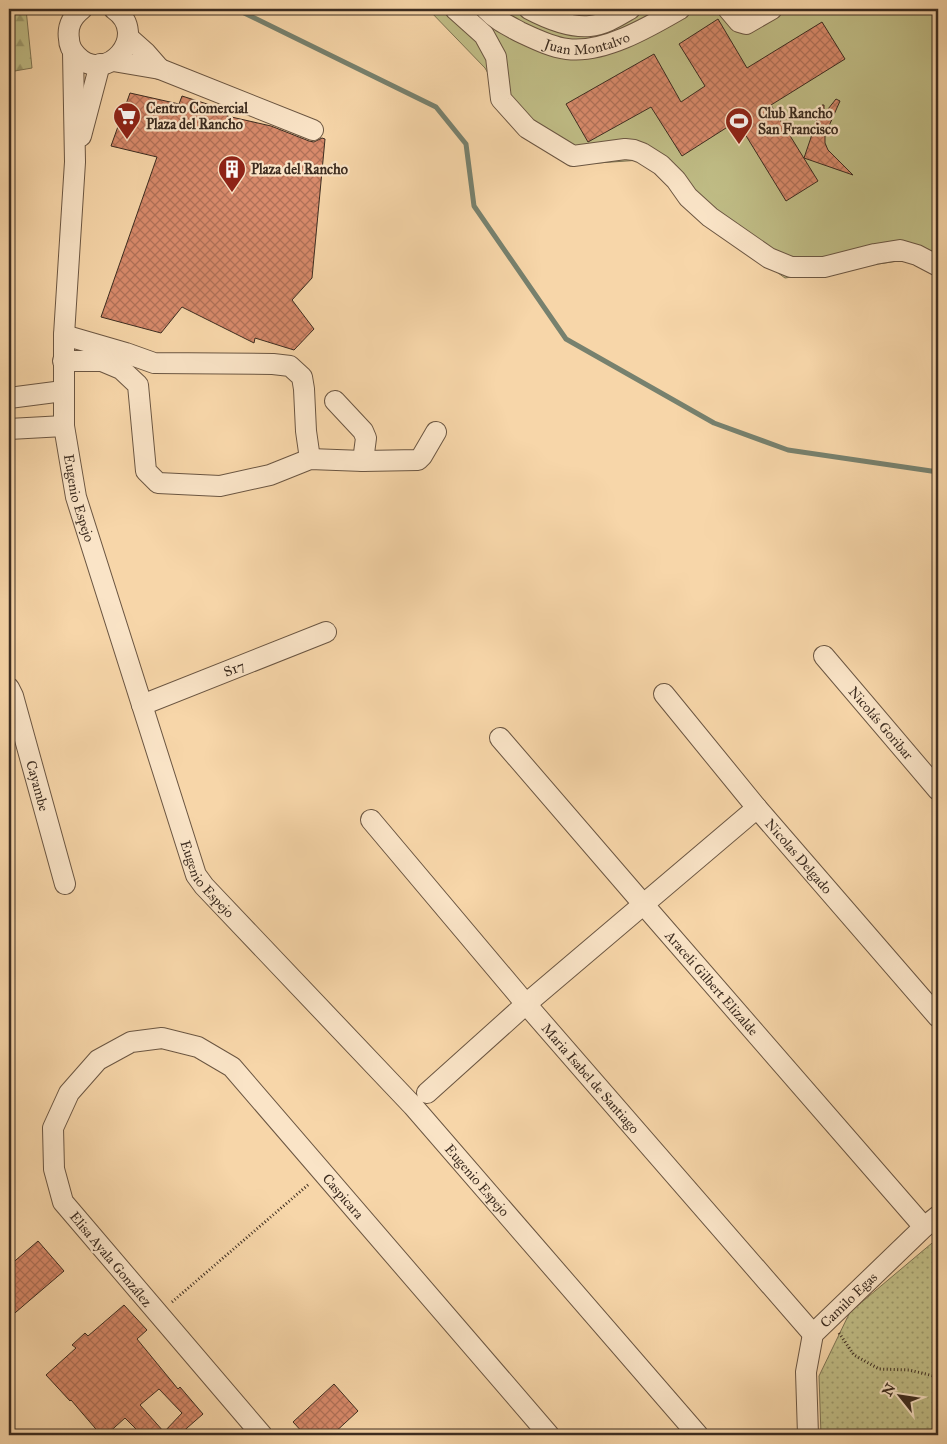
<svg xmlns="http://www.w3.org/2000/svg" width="947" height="1444" font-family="'IM FELL Great Primer',serif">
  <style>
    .grass { fill: url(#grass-dots); stroke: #7e7453 }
    .forest { fill: url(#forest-firs); stroke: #7e7453 }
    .pitch { fill: #c0bd86; stroke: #7e7453 }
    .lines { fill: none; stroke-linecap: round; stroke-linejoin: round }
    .stream { stroke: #77816e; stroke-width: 5 }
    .building { fill: url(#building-cross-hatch); stroke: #3c2c20; fill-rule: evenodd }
    .minor-casing { stroke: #6b5642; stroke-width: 22 }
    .path { stroke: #3c2c20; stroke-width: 3; stroke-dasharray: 1 2.5; stroke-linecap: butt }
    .minor { stroke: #fae4c7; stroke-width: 20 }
    .labels { text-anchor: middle; stroke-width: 4.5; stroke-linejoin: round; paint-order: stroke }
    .street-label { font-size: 14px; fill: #3c2c20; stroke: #fae4c7 }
    .poi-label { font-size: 14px; font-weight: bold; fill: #3c2c20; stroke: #fae4c7; text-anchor: start }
  </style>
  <defs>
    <pattern id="grass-dots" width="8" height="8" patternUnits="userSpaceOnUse" patternTransform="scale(1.25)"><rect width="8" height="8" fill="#c0bd86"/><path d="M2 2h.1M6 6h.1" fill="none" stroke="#9d9a6d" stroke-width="1.8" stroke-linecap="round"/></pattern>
    <pattern id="forest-firs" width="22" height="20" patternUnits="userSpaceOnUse" patternTransform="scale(1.25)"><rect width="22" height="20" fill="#c0bd86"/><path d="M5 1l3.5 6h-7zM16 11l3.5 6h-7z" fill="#9d9a6d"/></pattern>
    <pattern id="building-cross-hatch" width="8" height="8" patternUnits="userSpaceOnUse" patternTransform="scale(1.25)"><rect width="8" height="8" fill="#d88a6b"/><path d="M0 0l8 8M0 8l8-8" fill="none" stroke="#b07158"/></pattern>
  </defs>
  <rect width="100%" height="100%" fill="#f7d6a9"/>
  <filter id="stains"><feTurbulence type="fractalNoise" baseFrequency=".004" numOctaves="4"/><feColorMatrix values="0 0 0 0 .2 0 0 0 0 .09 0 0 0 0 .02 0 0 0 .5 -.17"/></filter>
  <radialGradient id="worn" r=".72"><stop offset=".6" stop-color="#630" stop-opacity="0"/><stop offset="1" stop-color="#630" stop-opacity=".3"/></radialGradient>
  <path class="grass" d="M938,1238v197h-117l-2,-59 31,-64z"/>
  <path class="forest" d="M9,9h17l6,59 -23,4z"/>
  <path class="pitch" d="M428,9h510v265l-33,-14 -120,18 -83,-60 -61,-58 -73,5 -47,-34 -36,-63z"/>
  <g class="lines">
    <path class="stream" d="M236,9l200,98 30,37 8,62 92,133 148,84 74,27 150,22"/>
  </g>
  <path class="building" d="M718,19l29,49 75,-46 23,37 -74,46 47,76 -32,20 -49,-80 -55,35 -31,-49 -63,35 -22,-38 88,-50 27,48 24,-16 -26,-42z
    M130,93l49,11 3,-8 47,15 -2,5 44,10 38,15 5,1 8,-4 3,1 -13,139 -20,22 22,29 -20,21 -39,-12 -1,5 -72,-36 -21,26 -60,-16 56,-160 -46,-11z
    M836,99l4,2 -15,34v8l3,7 25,25 -49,-17 18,-53h2v9z
    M38,1241l26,30 -55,47v-52z
    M124,1305l23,25 -10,9 41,50 2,-2 23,27 -24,21h-37l-17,-17 -19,17h-5l-30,-35 -1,1 -24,-26 30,-27 -4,-3 13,-12 3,3zM159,1389l23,24 -18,19 -24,-27z
    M334,1384l24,27 -26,24h-27l-12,-13z"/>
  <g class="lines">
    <g class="minor-casing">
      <g id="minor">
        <path d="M82,9c-10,8 -15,17 -13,30 0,6 3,12 8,17 29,30 74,-21 37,-47"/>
        <path d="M455,9l29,26 12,22 5,42 26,29 46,28 52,-7 9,1 8,3 19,12 15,15 12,17 22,20 59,41 22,9h33l51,-13 25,-4 17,5 21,11"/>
        <path id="s1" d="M486,9c10,11 21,16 34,23 15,7 31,15 47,17 36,5 82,-22 113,-40"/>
        <path d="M529,9c17,9 41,19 61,17 14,-1 28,-10 40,-17"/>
        <path d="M728,9l11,13 7,2 26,-15"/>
        <path d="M128,37l18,16 14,16"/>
        <path id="s2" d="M73,52l2,110 -11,173v91l12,71 120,378 8,11 209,220 285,329"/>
        <path d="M113,61l47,8 153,61"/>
        <path d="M81,136l19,-72"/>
        <path d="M64,335l62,18 28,10 119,1 17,2 12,11 2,12 2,42 4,28"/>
        <path d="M63,361h39l19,8 17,16 8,86 12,12 62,3 50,-11 40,-16 53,2 55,-1 4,-4 14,-24"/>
        <path d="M9,398l54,-7"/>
        <path d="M335,401l28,30 3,7 -3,23"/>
        <path d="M9,429l55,-3"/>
        <path id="s3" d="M824,656l114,134"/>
        <path id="s4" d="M9,688l4,8 52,188"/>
        <path id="s5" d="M664,694l93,114 181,209"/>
        <path id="s6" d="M142,705l184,-73"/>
        <path id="s7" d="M500,738l144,167 280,322"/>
        <path id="s8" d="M371,820l155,184 287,330"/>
        <path d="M427,1093l99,-89 231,-196"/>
        <path id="s9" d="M262,1435l-199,-233 -9,-33 -1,-41 16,-35 29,-33 33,-18 31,-4 36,9 34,20 317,368"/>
        <path id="s10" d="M808,1435l-2,-63 7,-38 111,-107 14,-11"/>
      </g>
    </g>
    <path class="path" d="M172,1302l137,-118
      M839,1333l15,22 25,14 30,1 29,7"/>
    <use href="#minor" class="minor"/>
  </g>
  <defs>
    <g id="supermarket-pin" transform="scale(1.4375)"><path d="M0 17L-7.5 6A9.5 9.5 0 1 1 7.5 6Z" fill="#8f2418" stroke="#fae4c7"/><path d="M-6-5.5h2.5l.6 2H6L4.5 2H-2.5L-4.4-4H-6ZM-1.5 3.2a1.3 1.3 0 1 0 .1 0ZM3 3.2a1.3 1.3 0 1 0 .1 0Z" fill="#fff"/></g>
    <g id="stadium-pin" transform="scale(1.4375)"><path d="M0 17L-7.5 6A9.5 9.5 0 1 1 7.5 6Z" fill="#8f2418" stroke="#fae4c7"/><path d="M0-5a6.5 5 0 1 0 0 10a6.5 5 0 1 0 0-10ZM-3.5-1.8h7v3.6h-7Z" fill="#fff"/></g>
    <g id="building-pin" transform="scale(1.4375)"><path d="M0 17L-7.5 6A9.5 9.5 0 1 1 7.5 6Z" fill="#8f2418" stroke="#fae4c7"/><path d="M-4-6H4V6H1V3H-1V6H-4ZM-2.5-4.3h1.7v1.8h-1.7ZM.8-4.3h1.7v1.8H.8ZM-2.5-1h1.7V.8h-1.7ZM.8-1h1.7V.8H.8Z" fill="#fff"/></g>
  </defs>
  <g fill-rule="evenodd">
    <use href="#supermarket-pin" x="127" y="116"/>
    <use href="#stadium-pin" x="739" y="121"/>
    <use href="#building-pin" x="232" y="169"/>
  </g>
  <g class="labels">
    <g class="street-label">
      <text dy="5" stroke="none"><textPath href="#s1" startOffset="112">Juan Montalvo</textPath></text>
      <text dy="5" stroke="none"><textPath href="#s2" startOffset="448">Eugenio Espejo</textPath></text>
      <text dy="5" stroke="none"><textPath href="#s6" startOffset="99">S17</textPath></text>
      <text dy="5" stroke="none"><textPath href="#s3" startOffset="88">Nicolás Goribar</textPath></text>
      <text dy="5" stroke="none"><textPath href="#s4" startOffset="102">Cayambe</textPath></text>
      <text dy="5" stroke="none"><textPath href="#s5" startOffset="211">Nicolas Delgado</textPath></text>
      <text dy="5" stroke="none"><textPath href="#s2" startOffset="852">Eugenio Espejo</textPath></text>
      <text dy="5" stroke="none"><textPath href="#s7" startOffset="324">Araceli Gilbert Elizalde</textPath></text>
      <text dy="5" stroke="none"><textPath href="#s8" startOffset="339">Maria Isabel de Santiago</textPath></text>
      <text dy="5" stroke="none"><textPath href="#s2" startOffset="1258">Eugenio Espejo</textPath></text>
      <text dy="5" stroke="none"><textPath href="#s9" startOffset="780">Caspicara</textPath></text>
      <text transform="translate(111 1259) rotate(50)" y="5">Elisa Ayala González</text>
      <text dy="5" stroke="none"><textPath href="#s10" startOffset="151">Camilo Egas</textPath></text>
    </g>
    <g class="poi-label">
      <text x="146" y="113">Centro Comercial<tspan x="146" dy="16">Plaza del Rancho</tspan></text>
      <text x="758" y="118">Club Rancho<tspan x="758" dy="16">San Francisco</tspan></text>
      <text x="251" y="174">Plaza del Rancho</text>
    </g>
  </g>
  <rect width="947" height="1444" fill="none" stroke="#f7d6a9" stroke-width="30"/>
  <rect x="10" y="10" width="927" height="1424" fill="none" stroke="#3c2c20" stroke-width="2.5"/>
  <rect x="15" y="15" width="917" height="1414" fill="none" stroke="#3c2c20"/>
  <g transform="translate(900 1396) rotate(300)" stroke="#fae4c7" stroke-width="4" paint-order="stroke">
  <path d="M0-4L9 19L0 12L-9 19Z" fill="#3c2c20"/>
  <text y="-8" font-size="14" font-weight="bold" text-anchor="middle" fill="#3c2c20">N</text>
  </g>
  <rect width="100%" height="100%" filter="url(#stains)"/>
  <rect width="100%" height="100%" fill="url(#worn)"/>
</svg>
